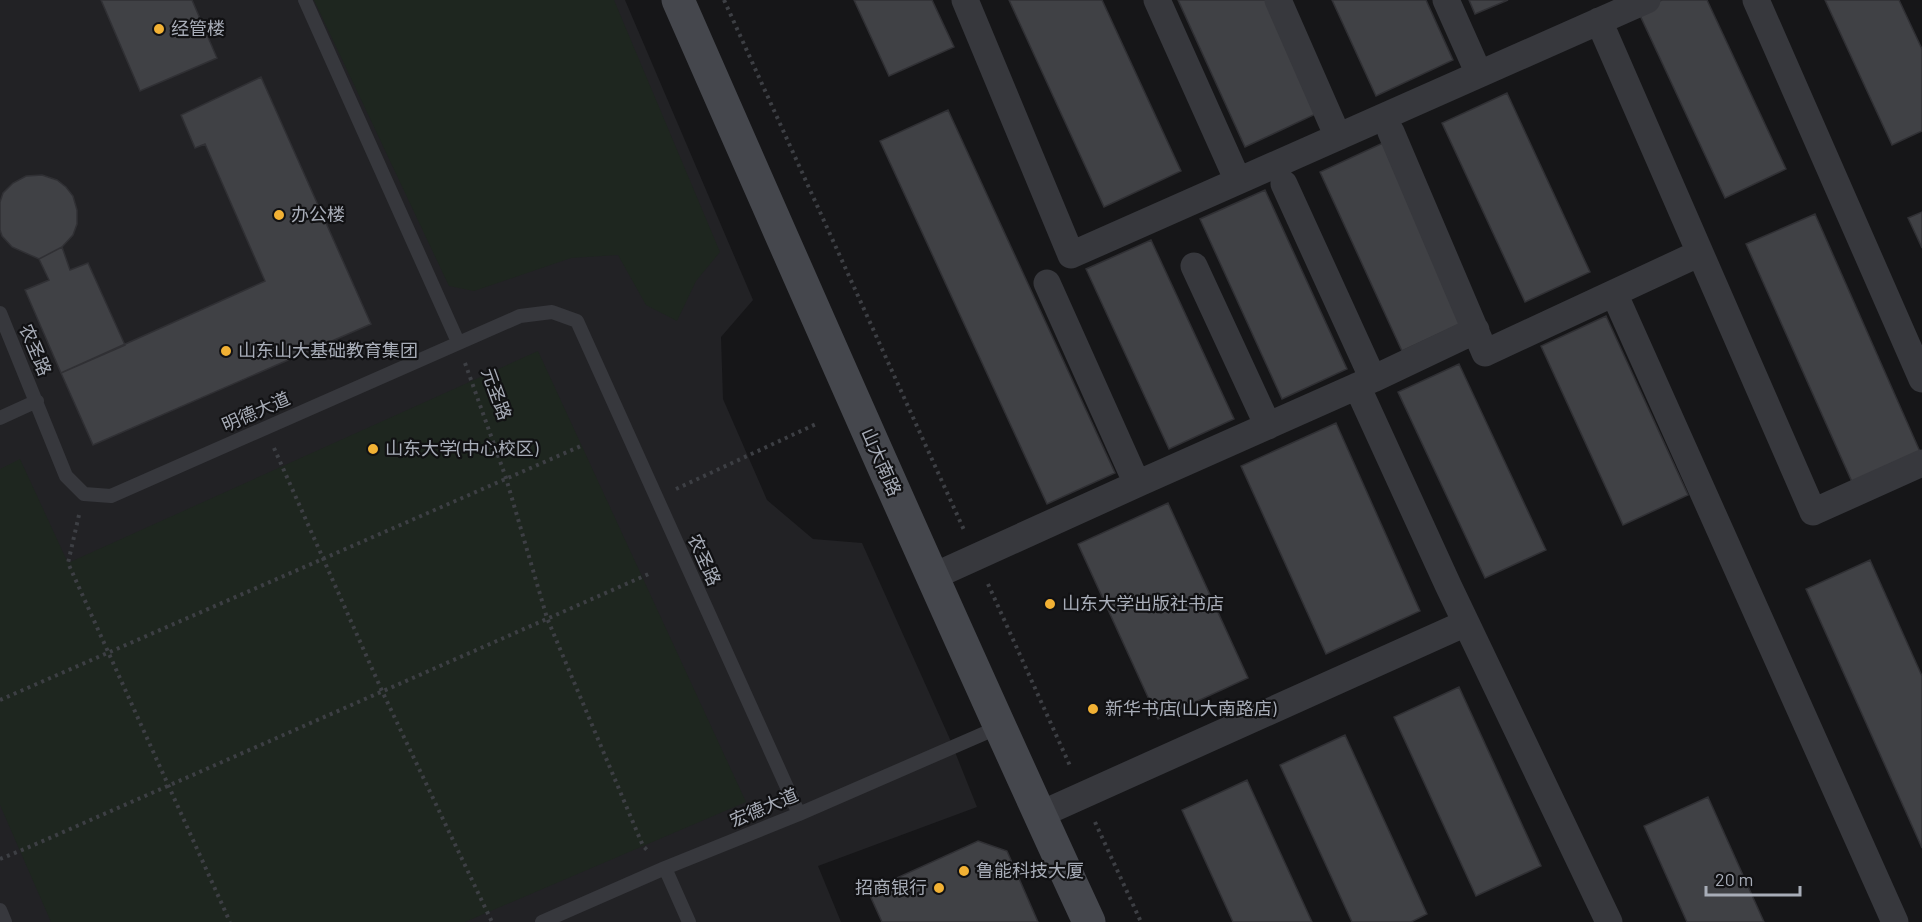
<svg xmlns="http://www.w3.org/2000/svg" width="1922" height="922" font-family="Barlow,'Noto Sans SC',sans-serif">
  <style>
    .built { fill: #222225 }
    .green { fill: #1e261f }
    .building { fill: #404145; stroke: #303034; stroke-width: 1.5 }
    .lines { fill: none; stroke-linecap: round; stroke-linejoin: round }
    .path { stroke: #3d3f44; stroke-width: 4; stroke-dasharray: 3 4.5; stroke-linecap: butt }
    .service { stroke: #37383d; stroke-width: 14 }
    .minor { stroke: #37383d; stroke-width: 27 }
    .secondary { stroke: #45474d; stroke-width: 33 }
    .poi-dot { fill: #f2b134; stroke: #111113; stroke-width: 2 }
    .labels { text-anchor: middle; stroke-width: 4.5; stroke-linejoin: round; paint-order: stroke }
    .poi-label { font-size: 18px; fill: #a8adb8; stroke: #111113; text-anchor: start }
    .street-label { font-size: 18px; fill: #a8adb8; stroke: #111113 }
  </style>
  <rect width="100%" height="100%" fill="#161618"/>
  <path class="built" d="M0,0h625l128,300 -32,37 2,62 44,101 46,39 49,4 87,194 28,70 -159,59 23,56h-841z"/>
  <path class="green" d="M314,0h300l106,252 -24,29 -19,40 -31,-16 -28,-50 -47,3 -97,33 -25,-5z
    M538,351l208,451 -281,120h-414l-51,-117v-336l20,-10 48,104z"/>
  <path class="building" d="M101,0h91l25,58 -77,33z
    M854,0h78l22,47 -65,29z
    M1009,0h93l79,171 -77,36z
    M1178,0h93l51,111 -77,36z
    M1332,0h94l27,60 -77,36z
    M1469,0h39l-33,14z
    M1662,0h45l79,169 -61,29 -87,-187z
    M1825,0h74l23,49v82l-30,14z
    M261,77l110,247 -278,121 -32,-72 204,-92 -60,-137 -10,4 -14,-33z
    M1507,93l83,179 -65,30 -83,-179z
    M948,110l167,363 -68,31 -167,-363z
    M1385,142l82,179 -65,30 -82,-179z
    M42,175l15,5 9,7 7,9 4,14v14l-4,11 -11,12 -23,12 -27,-12 -10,-11 -2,-6v-28l3,-9 10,-10 13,-7z
    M1265,190l82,179 -65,30 -82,-180z
    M1922,212v36l-14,-30z
    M1815,214l107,242 -61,46 -115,-258z
    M1151,240l83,179 -65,30 -83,-180z
    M62,247l8,23 18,-7 37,82 -64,28 -36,-83 24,-10 -10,-21z
    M1606,316l82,179 -65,30 -82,-179z
    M1459,364l87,186 -61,28 -87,-186z
    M1336,423l84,188 -94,43 -85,-188z
    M1168,503l80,175 -90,41 -80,-175z
    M1870,560l52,116v172l-116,-259z
    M1459,687l82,179 -65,30 -82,-179z
    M1345,735l82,179 -16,8h-59l-72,-157z
    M1247,780l65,142h-79l-51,-112z
    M1708,797l56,125h-77l-43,-96z
    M978,841l29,10 31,71h-156l-14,-31z"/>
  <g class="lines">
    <path class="path" d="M724,0l240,530
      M465,363l41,115 41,140 96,228 6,6
      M274,448l108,243 110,231
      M676,489l140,-65
      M79,515l-11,48 162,359
      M988,584l83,184
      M0,700l581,-254
      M1095,822l46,100
      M0,859l27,-11 624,-275"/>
    <path class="service" d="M305,0l153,342
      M0,313l66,163 18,18 27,2 409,-180 32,-4 25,9 222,493
      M0,418l37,-17
      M665,868l24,54
      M0,910l5,12
      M542,922l123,-54 134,-54 200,-87"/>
    <path class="minor" d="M965,0l106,255 576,-255
      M1157,0l81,181
      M1278,0l60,137
      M1446,0l33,74
      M1756,0l166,379
      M1599,21l214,491 109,-49
      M1391,132l94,221 215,-100
      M1284,184l89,195 103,-49
      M1194,266l74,160
      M1047,283l90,201 236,-105
      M1614,293l281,629
      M1357,386l91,199 161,337
      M932,577l205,-93
      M1039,815l427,-192"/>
    <path class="secondary" d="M678,0c135,308 270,616 411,922"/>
  </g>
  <g class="poi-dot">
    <circle cx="159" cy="29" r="6"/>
    <circle cx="279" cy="215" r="6"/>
    <circle cx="226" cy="351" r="6"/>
    <circle cx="373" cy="449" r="6"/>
    <circle cx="1050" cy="604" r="6"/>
    <circle cx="1093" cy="709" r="6"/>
    <circle cx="964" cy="871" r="6"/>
    <circle cx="939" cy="888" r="6"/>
  </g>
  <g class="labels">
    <g class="poi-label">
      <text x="171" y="35">经管楼</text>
      <text x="291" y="221">办公楼</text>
      <text x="238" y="357">山东山大基础教育集团</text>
      <text x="385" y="455">山东大学(中心校区)</text>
      <text x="1062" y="610">山东大学出版社书店</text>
      <text x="1105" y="715">新华书店(山大南路店)</text>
      <text x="976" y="877">鲁能科技大厦</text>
      <text x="927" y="894" text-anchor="end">招商银行</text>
    </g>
    <g class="street-label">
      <text transform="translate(35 350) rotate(67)" y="6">农圣路</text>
      <text transform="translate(496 394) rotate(70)" y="6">元圣路</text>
      <text transform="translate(256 412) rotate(-24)" y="6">明德大道</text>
      <text transform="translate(881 462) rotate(66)" y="6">山大南路</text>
      <text transform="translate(704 560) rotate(66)" y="6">农圣路</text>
      <text transform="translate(764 808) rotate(-23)" y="6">宏德大道</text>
    </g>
  </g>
  <path d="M1706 886v9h94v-9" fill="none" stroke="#a8adb8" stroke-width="3"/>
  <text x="1715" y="886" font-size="18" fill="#a8adb8" stroke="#111113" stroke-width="4.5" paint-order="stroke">20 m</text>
</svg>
